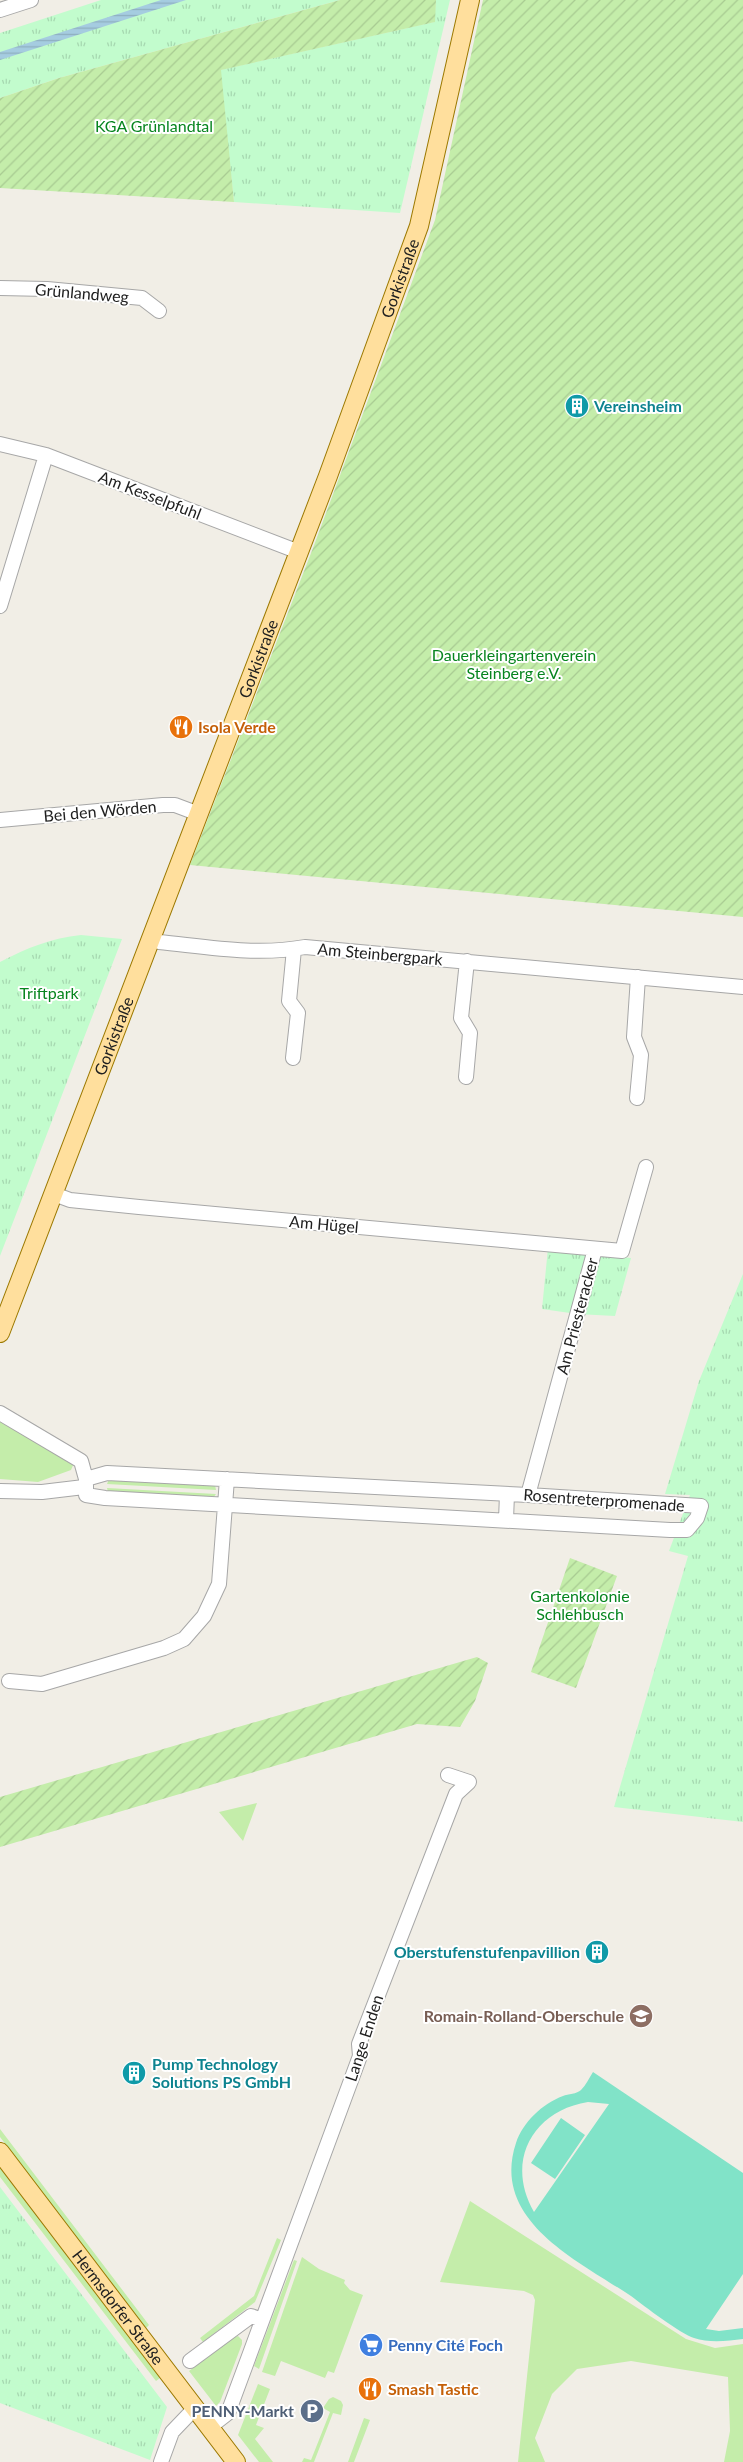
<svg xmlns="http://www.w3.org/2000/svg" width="743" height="2462" font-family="Lato,sans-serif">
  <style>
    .grass { fill: #c4edaa }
    .park { fill: url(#park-tufts) }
    .garden { fill: url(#garden-furrows) }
    .pitch { fill: #81e3c8; fill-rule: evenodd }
    .water { fill: url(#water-rules) }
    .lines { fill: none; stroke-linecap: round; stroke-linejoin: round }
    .minor-casing { stroke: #a7a7a7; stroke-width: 16 }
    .major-casing { stroke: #9c7900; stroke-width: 20 }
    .minor { stroke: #fff; stroke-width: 14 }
    .major { stroke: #ffdf9d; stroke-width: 18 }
    .labels { text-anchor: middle; stroke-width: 4; stroke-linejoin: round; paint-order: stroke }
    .park-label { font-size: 16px; fill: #07851f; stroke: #fff }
    .street-label { font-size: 16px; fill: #202020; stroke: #fff }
    .culture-label { font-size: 16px; font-weight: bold; fill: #0d838f; stroke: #fff; text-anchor: start }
    .food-label { font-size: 16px; font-weight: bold; fill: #c56008; stroke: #fff; text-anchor: start }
    .education-label { font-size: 16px; font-weight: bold; fill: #785e54; stroke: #fff; text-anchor: end }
    .shop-label { font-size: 16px; font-weight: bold; fill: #366cbe; stroke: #fff; text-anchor: start }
    .service-label { font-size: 16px; font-weight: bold; fill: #4e5e75; stroke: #fff; text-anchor: end }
  </style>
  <defs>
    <pattern id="park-tufts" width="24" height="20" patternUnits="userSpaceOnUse" patternTransform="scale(1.25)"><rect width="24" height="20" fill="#c2fccd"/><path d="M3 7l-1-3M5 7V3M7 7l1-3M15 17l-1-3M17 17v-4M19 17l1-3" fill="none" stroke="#a6d8b0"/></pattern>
    <pattern id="garden-furrows" width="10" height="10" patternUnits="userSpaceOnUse" patternTransform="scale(1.25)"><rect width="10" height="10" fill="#c4edaa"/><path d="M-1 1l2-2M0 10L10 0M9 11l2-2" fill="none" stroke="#a8cb92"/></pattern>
    <pattern id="water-rules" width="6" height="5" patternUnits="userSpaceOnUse" patternTransform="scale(1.25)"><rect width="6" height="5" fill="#a5cce0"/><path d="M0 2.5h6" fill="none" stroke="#8eafc0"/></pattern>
  </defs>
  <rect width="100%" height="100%" fill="#f1eee6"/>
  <path class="grass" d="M0,1418l74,45 -3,7 -33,12 -38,-3z
    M109,1479l106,6 1,5 -109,-6z
    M107,1488l109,6 -3,4 -105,-6z
    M257,1803l-14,38 -24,-29z
    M0,2129l149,196 -3,3 -146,-191z
    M0,2168l160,210 -4,3 -156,-204z
    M470,2201l216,138 29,9 28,-4v118h-19l6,-31 -2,-54 -97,-16 -54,8 -25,25 -17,44 10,24h-27l17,-162 -2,-5 -9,-4 -84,-9z
    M277,2238l4,2 -26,62 -52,40 -3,-4 54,-42z
    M302,2257l17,12 26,11 -1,3 6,7 13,5 -29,78 -6,-2 -3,7 -44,-17 -6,15 -13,-4z
    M294,2260l3,1 -38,108 -5,-3z
    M238,2336l4,4v4l-22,58 -4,4 -27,-35 43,-33z
    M258,2384l12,5 -14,36 8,3 -9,11 18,23h-14l-21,-27z
    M333,2397l8,4 2,4 -2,10 -8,-2 -19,49h-12l2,-4 7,2 19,-48 -7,-4 6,-9z
    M364,2418l6,2 -16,42h-6z"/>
  <path class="park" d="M101,0h239l-281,78 -59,20v-65z
    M436,0h14l-50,213 -166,-11 -14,-132 214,-48z
    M81,935l41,4 -122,317v-294c27,-14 51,-24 81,-27z
    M548,1248l83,10 -16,58 -38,-2 -35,-5z
    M743,1274v548l-129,-15 74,-251 -19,-5 21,-56 -25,-1 34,-113z
    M0,2187l167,220 -17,53 -150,-57z"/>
  <path class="garden" d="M340,0h96l-1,22 -214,48 13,132 -234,-14v-90l59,-20z
    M483,0h260v917l-553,-52 123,-317 122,-328z
    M570,1558l47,18 -41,112 -45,-16z
    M477,1657l11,6 -13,38 -15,26 -43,-3 -417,123v-50z"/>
  <path class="pitch" d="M593,2072l150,101v101l-37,55 13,2 24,-3v11c-16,2 -34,4 -49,-1 -13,-4 -50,-32 -63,-42 -52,-35 -141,-75 -115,-153 7,-21 26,-39 47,-47 5,-2 14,-2 18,-6 5,-5 8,-12 12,-18zM588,2102l21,2 -75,108c-29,-50 -2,-101 54,-110z
    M561,2118l24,17 -30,44 -24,-16z"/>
  <path class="water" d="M161,0h25l-186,60v-8z"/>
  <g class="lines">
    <g class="minor-casing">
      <path id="minor" d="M0,10l31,-10
        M0,288l47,1 95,9 17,13
        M0,444l46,11 253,97
        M0,606l46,-151
        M0,820l163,-15h12l24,9
        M151,939l8,3c49,5 97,14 146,5l438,40
        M293,1058l5,-45 -9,-12 5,-52
        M466,1077l4,-44 -9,-15 6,-57
        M637,1098l4,-43 -7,-18 4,-60
        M54,1194l16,6 69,7 483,44 24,-84
        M0,1413l81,48 5,18v16l19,3 565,32h17l10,-12 4,-12 -173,-11 -421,-22 -21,6
        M0,1491l42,1 42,-5
        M528,1495l67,-246
        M506,1520l1,-26
        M9,1681l33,3 122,-36 20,-9 20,-23 15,-32 8,-105
        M190,2361l61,-45 11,4
        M210,2427l18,-14 132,-357 -1,-12 97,-250 13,-12 -21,-7
        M161,2462l11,-30 23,-24"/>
    </g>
    <g class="major-casing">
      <g id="major">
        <path id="s1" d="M0,1333l328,-857 91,-250 51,-226"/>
        <path id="s2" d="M0,2152l236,310"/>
      </g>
    </g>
    <use href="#minor" class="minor"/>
    <use href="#major" class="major"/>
  </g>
  <defs>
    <g id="building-disc" transform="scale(1.25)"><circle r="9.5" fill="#0f9aa8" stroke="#fff"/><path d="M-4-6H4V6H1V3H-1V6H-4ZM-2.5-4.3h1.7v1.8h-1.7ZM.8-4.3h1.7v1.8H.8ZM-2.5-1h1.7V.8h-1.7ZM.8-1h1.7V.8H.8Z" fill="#fff"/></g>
    <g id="restaurant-disc" transform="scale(1.25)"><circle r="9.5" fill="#e8710a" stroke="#fff"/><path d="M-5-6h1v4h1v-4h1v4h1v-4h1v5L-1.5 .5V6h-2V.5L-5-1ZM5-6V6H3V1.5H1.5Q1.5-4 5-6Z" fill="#fff"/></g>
    <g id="school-disc" transform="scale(1.25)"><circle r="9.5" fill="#8d6e63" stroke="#fff"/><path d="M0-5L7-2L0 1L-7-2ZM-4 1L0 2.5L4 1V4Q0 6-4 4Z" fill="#fff"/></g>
    <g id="supermarket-disc" transform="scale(1.25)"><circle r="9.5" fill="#3f7fe0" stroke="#fff"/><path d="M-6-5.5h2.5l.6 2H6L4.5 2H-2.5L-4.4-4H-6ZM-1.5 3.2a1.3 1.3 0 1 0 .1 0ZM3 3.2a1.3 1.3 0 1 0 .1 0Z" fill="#fff"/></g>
    <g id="parking-disc" transform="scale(1.25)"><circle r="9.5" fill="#5c6f8a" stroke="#fff"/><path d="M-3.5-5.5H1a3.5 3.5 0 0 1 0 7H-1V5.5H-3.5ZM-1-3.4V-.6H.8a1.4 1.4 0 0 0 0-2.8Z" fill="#fff"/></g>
  </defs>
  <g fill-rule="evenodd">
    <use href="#building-disc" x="577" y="406"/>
    <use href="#restaurant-disc" x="181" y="727"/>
    <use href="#building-disc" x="597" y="1952"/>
    <use href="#school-disc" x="641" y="2016"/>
    <use href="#building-disc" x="134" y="2073"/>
    <use href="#supermarket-disc" x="371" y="2345"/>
    <use href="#restaurant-disc" x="370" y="2389"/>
    <use href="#parking-disc" x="312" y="2411"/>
  </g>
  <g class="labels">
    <g class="park-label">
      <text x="154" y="132">KGA Grünlandtal</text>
      <text x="514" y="661">Dauerkleingartenverein<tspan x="514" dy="18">Steinberg e.V.</tspan></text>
      <text x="49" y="999">Triftpark</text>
      <text x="580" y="1602">Gartenkolonie<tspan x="580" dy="18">Schlehbusch</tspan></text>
    </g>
    <g class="street-label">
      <text dy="6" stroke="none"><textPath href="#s1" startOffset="1128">Gorkistraße</textPath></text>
      <text transform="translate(82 293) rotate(5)" y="6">Grünlandweg</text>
      <text transform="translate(150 495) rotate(21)" y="6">Am Kesselpfuhl</text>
      <text dy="6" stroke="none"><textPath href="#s1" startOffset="722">Gorkistraße</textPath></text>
      <text transform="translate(100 811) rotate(-5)" y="6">Bei den Wörden</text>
      <text transform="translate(380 954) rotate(5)" y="6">Am Steinbergpark</text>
      <text dy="6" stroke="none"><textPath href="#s1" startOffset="318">Gorkistraße</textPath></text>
      <text transform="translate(324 1224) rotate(5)" y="6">Am Hügel</text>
      <text transform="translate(577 1316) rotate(-75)" y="6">Am Priesteracker</text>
      <text transform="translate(604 1500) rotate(4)" y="6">Rosentreterpromenade</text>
      <text transform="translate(364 2038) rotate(-72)" y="6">Lange Enden</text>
      <text dy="6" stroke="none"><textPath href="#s2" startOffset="195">Hermsdorfer Straße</textPath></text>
    </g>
    <g class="culture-label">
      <text x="594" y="412">Vereinsheim</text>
      <text x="580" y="1958" text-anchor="end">Oberstufenstufenpavillion</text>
      <text x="152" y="2070">Pump Technology<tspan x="152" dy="18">Solutions PS GmbH</tspan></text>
    </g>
    <g class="food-label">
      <text x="198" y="733">Isola Verde</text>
      <text x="388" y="2395">Smash Tastic</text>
    </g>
    <g class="education-label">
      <text x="624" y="2022">Romain-Rolland-Oberschule</text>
    </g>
    <g class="shop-label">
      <text x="388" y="2351">Penny Cité Foch</text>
    </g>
    <g class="service-label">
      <text x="294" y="2417">PENNY-Markt</text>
    </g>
  </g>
</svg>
